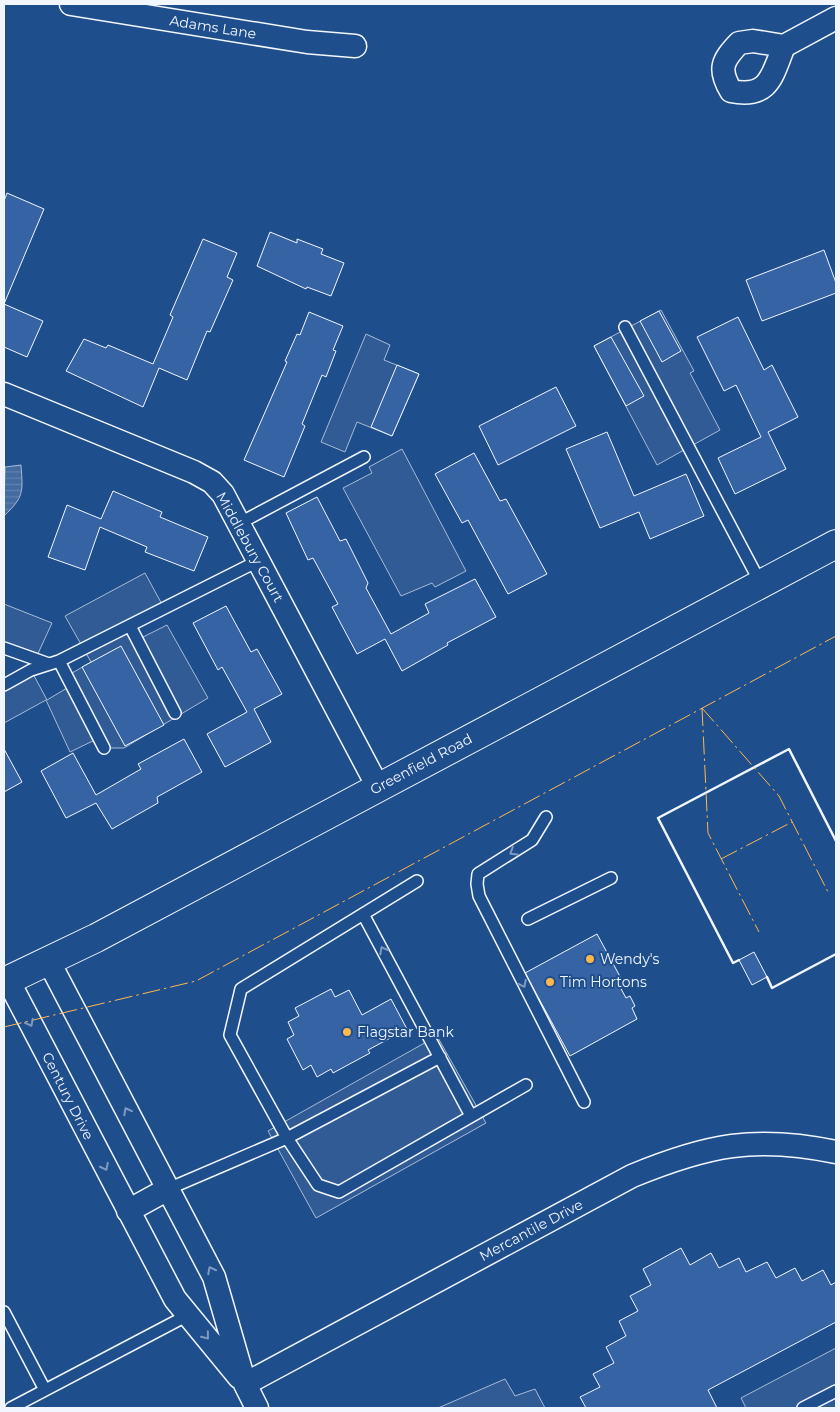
<svg xmlns="http://www.w3.org/2000/svg" width="840" height="1412" font-family="Montserrat,sans-serif">
  <style>
    .pitch { fill: #305b95; stroke: #a8bbd7 }
    .water { fill: url(#water-rules); stroke: #a8bbd7 }
    .building { fill: #3563a3; stroke: #f2f6ff }
    .lines { fill: none; stroke-linecap: round; stroke-linejoin: round }
    .service-casing { stroke: #f2f6ff; stroke-width: 14 }
    .minor-casing { stroke: #f2f6ff; stroke-width: 25 }
    .secondary-casing { stroke: #f2f6ff; stroke-width: 30 }
    .service { stroke: #1f4e8c; stroke-width: 11 }
    .minor { stroke: #1f4e8c; stroke-width: 22 }
    .secondary { stroke: #1f4e8c; stroke-width: 28 }
    .wall { stroke: #f2f6ff; stroke-width: 2.5 }
    .power { stroke: #ffb74d; stroke-width: 1; stroke-dasharray: 18 4 2.5 4; stroke-linecap: butt }
    .oneway { stroke: #7e9ac0 }
    .poi-dot { fill: #ffb74d; stroke: #1f4e8c; stroke-width: 2 }
    .labels { text-anchor: middle; stroke-width: 4; stroke-linejoin: round; paint-order: stroke }
    .street-label { font-size: 14px; fill: #f2f6ff; stroke: #1f4e8c }
    .poi-label { font-size: 14px; fill: #f2f6ff; stroke: #1f4e8c; text-anchor: start }
  </style>
  <defs>
    <pattern id="water-rules" width="6" height="5" patternUnits="userSpaceOnUse" patternTransform="scale(1.25)"><rect width="6" height="5" fill="#446ba0"/><path d="M0 2.5h6" fill="none" stroke="#5f81ae"/></pattern>
  </defs>
  <rect width="100%" height="100%" fill="#1f4e8c"/>
  <path class="pitch" d="M661,310l33,61 -4,2 30,57 -63,35 -63,-119z
    M366,334l24,11 -6,15 35,14 -27,62 -35,-14 -12,30 -24,-10z
    M402,449l64,122 -31,16 -3,-4 -31,13 -58,-108 29,-15 -3,-6z
    M145,573l19,35 -34,18 7,14 30,-15 41,73 -84,50h-20l-5,-10 -29,14 -24,-52 -42,23v-38l27,-15 16,30 25,-15 -5,-9 24,-14 -26,-46z
    M4,604l48,19 -17,37 -31,-12z
    M437,1036l49,87 -170,95 -48,-87z
    M836,1348v60h-90l-5,-10z
    M505,1379l10,17 20,-7 10,19h-107z"/>
  <path class="water" d="M21,465c2,27 3,32 -17,51l1,-49z"/>
  <path class="building" d="M7,193l37,16 -40,95v-103z
    M270,232l27,11v-4l26,10 -2,5 23,9 -13,33 -24,-9 -1,2 -49,-23z
    M203,239l34,14 -10,24 6,3 -23,52 -3,-1 -20,49 -28,-12 -16,39 -77,-36 18,-32 22,9 2,-3 45,19 20,-47 -3,-2z
    M824,250l12,33v10l-74,28 -16,-41z
    M4,304l39,17 -16,36 -23,-10z
    M659,311l22,40 -19,11 -22,-41z
    M309,312l34,14 -10,24 3,1 -10,26 -4,-2 -20,49 3,2 -21,51 -40,-17 43,-98 -2,-1 12,-27 3,1z
    M738,317l26,53 8,-5 26,52 -30,15 18,37 -51,25 -17,-36 43,-21 -25,-52 -12,6 -27,-54z
    M611,337l33,59 -18,10 -32,-60z
    M397,365l22,9 -27,62 -21,-9z
    M556,387l20,39 -78,39 -19,-39z
    M607,432l27,64 52,-22 18,42 -54,23 -11,-27 -39,16 -34,-79z
    M474,453l26,48 6,-2 41,75 -39,20 -40,-74 -6,3 -27,-49z
    M113,491l49,21 -2,5 48,20 -14,34 -49,-19 2,-5 -47,-20 -15,43 -37,-13 19,-52 34,14z
    M317,497l23,44 6,-2 22,44 -2,5 25,46 38,-21 -4,-9 50,-25 21,38 -49,26 1,2 -46,26 -17,-32 -28,15 -25,-47 6,-3 -25,-46 -5,2 -22,-47z
    M226,606l25,46 6,-3 25,45 -28,15 17,33 -46,25 -18,-33 40,-22 -25,-45 -4,3 -25,-47z
    M121,646l43,79 -39,21 -43,-79z
    M184,739l18,33 -45,25 1,6 -46,26 -16,-26 -30,15 -25,-47 32,-18 23,42 45,-26 -3,-5z
    M4,749l18,33 -18,10z
    M597,934l26,48 -4,3 7,13 4,-2 5,10 -3,2 5,11 -67,37 -45,-83z
    M754,952l13,25 -15,8 -13,-25z
    M331,989l4,8 14,-7 13,25 29,-16 16,30 -39,21 2,3 -37,20 -2,-4 -14,8 -6,-12 -8,5 -16,-31 7,-4 -6,-13 11,-6 -4,-8z
    M681,1248l9,17 21,-12 8,15 20,-10 7,14 21,-10 9,16 19,-10 7,13 21,-11 8,15 5,-3v40l-128,68 9,18h-131l-6,-11 20,-10 -7,-13 21,-11 -8,-16 20,-11 -7,-15 19,-10 -8,-15 21,-11 -8,-16z"/>
  <g class="lines">
    <g class="service-casing">
      <path id="service" d="M625,327l136,257
        M238,524l126,-67
        M130,626l45,87
        M4,648l45,16
        M59,661l45,87
        M4,685l27,-15 28,-9 199,-100
        M546,817l-14,23 -54,34 -1,10 2,12 105,206
        M417,881l-176,108 -11,46 57,103 31,47 21,7 187,-107
        M363,914l108,202
        M528,919l83,-41
        M168,1189l119,-51 153,-81
        M4,1312l41,78
        M11,1408l177,-93
        M803,1408l33,-17"/>
    </g>
    <g class="minor-casing">
      <path id="minor" d="M71,4l236,38 48,4
        M784,46c-12,30 -15,53 -53,45 -13,-22 -9,-30 8,-48l14,-2 31,5 52,-28
        M4,394l190,78 18,10 11,12 155,293
        M48,960l166,317 31,107 12,24
        M8,980l167,319 64,78
        M128,1211l40,-22
        M245,1384l387,-208c75,-31 124,-41 204,-24"/>
    </g>
    <g class="secondary-casing">
      <path id="secondary" d="M4,982l92,-44 740,-394"/>
    </g>
    <use href="#service" class="service"/>
    <use href="#minor" class="minor"/>
    <use href="#secondary" class="secondary"/>
    <path class="wall" d="M739,960l-6,3 -75,-145 131,-69 47,92
      M767,977l5,11 64,-34"/>
    <path class="power" d="M702,708l6,125 51,99
      M702,708l77,88 50,98
      M721,859l71,-37
      M4,1027l192,-46 640,-345"/>
  </g>
  <defs><path id="oneway-chevron" d="M-2-3.5L2.5 0L-2 3.5" fill="none" stroke-width="1.6" stroke-linecap="round" stroke-linejoin="round" transform="scale(1.25)"/></defs>
  <g class="oneway">
    <use href="#oneway-chevron" transform="translate(513 852) rotate(148)"/>
    <use href="#oneway-chevron" transform="translate(383 950) rotate(-118)"/>
    <use href="#oneway-chevron" transform="translate(523 984) rotate(63)"/>
    <use href="#oneway-chevron" transform="translate(30 1023) rotate(63)"/>
    <use href="#oneway-chevron" transform="translate(127 1111) rotate(-118)"/>
    <use href="#oneway-chevron" transform="translate(105 1167) rotate(63)"/>
    <use href="#oneway-chevron" transform="translate(211 1270) rotate(-117)"/>
    <use href="#oneway-chevron" transform="translate(206 1336) rotate(51)"/>
  </g>
  <g class="poi-dot">
    <circle cx="590" cy="959" r="5"/>
    <circle cx="550" cy="982" r="5"/>
    <circle cx="347" cy="1032" r="5"/>
  </g>
  <g class="labels">
    <g class="street-label">
      <text transform="translate(213 27) rotate(9)" y="5">Adams Lane</text>
      <text transform="translate(250 547) rotate(61)" y="5">Middlebury Court</text>
      <text transform="translate(421 764) rotate(-28)" y="5">Greenfield Road</text>
      <text transform="translate(68 1096) rotate(63)" y="5">Century Drive</text>
      <text transform="translate(531 1230) rotate(-28)" y="5">Mercantile Drive</text>
    </g>
    <g class="poi-label">
      <text x="600" y="964">Wendy's</text>
      <text x="560" y="987">Tim Hortons</text>
      <text x="357" y="1037">Flagstar Bank</text>
    </g>
  </g>
  <rect width="840" height="1412" fill="none" stroke="#f2f6ff" stroke-width="10"/>
</svg>
